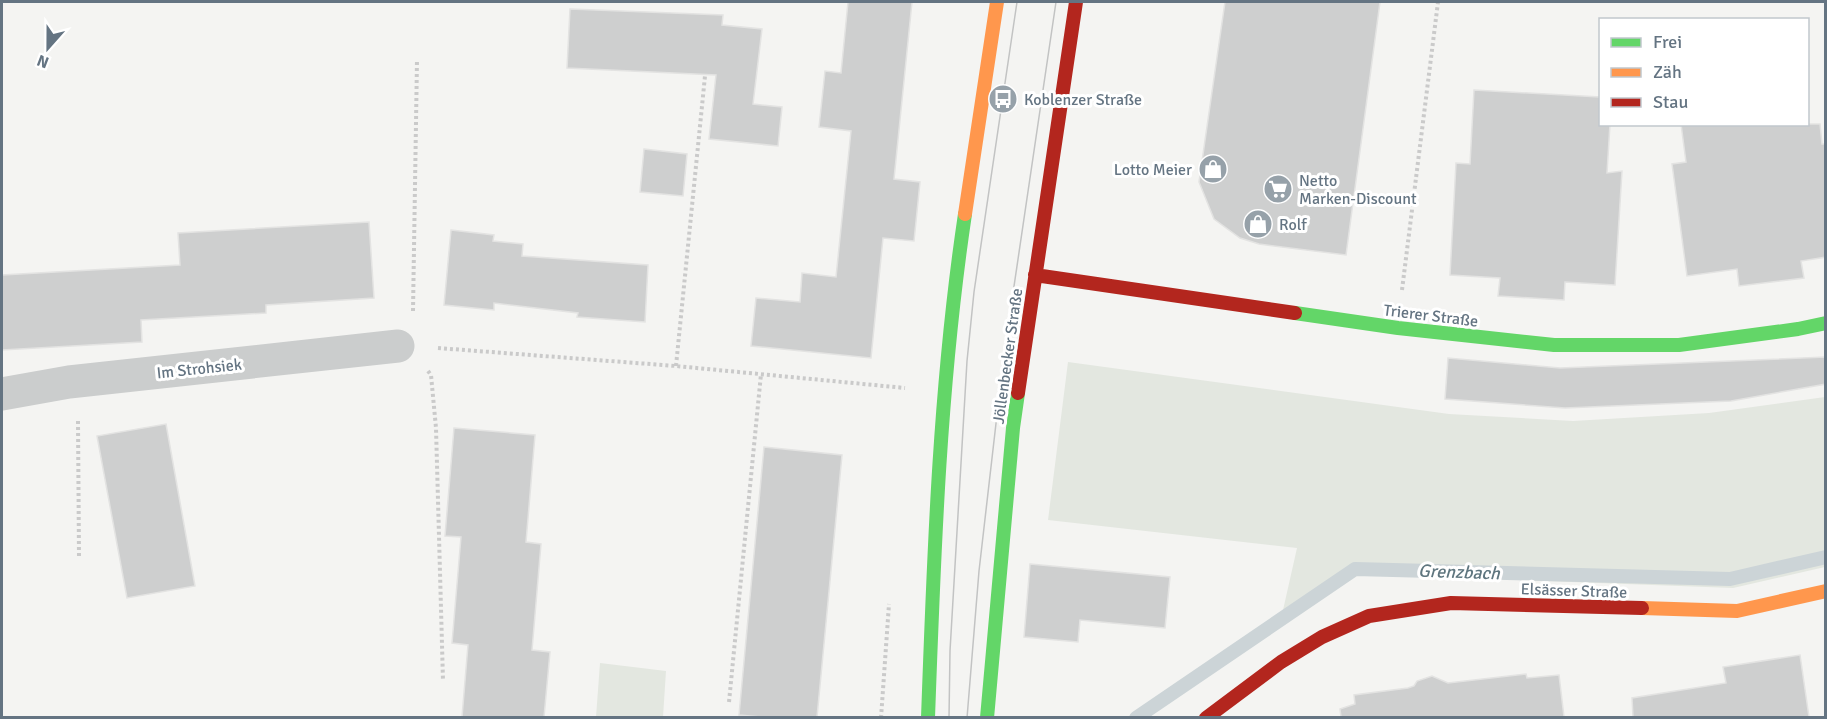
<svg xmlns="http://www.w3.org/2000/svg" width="1827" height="719" font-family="Signika,sans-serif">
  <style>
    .green { fill: #e3e7e0 }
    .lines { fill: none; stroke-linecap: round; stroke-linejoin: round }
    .stream { stroke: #ccd4d7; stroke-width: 14 }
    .building { fill: #cecfcf; stroke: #e3e3e2; stroke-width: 1.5 }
    .path { stroke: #cacaca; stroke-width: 4; stroke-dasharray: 3 3; stroke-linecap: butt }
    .street { stroke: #cbcdcd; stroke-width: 33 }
    .fast { stroke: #63d668; stroke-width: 14 }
    .slow { stroke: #ff974d; stroke-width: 14 }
    .jam { stroke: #b3261e; stroke-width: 14 }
    .tram { stroke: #c2c3c3; stroke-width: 1.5 }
    .labels { text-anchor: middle; stroke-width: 6; stroke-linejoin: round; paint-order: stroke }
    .poi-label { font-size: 16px; fill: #647482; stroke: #fff; text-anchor: start }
    .street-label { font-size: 16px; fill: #647482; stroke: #fff }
    .water-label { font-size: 18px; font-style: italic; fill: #5f767f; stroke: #fff }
  </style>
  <rect width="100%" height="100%" fill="#f4f4f2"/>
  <path class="green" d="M1068,362l381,52 124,7 136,-8 116,-16v170l-92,21 -378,-14 -74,45 16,-71 -249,-28z
    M600,663l66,8 -3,46h-67z"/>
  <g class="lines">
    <path class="stream" d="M1136,718l219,-149 375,10 96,-22"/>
  </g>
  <path class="building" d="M848,2h64l-18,177 26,3 -6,59 -31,-3 -12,120 -120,-12 5,-48 44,4 2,-29 34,4 15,-146 -32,-4 6,-56 16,2z
    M1225,2h155l-34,253 -87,-11 -19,-6 -26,-19 -15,-37z
    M570,9l153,6 -1,10 40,4 -9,75 29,3 -4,39 -69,-7 7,-64 -149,-7z
    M1474,90l126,7v27h10l-3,49 15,-2 -7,114 -50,-3 -1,18 -66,-4 2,-18 -50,-3 6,-112 14,1z
    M1681,124h139l2,20h4v113l-25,4 3,17 -65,8 -2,-17 -50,7 -15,-112 14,-2z
    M644,149l43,5 -4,42 -43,-4z
    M369,222l5,76 -108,7v8l-125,7 1,22 -140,8v-75l178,-10 -2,-32z
    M451,230l43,5 -1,6 30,3 -1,12 126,9 -3,57 -68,-5 1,-4 -84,-10v7l-50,-5z
    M1826,357v27l-95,17 -166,7 -120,-9 3,-41 112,10z
    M166,424l29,162 -68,12 -30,-162z
    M454,428l81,7 -9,107 15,2 -9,106 18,2 -6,65h-82l6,-72 -16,-2 9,-106 -16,-1z
    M764,447l78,8 -25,262h-56l-22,-2z
    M1030,564l140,13 -5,51 -85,-8 -2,22 -54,-5z
    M1800,655l9,62h-176l-1,-19 94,-15 -3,-16z
    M1526,674l1,4 32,-3 5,42h-223l-1,-8 15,-5 -1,-9 54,-7 6,-2 3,-5 15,-5 16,7z"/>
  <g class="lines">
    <path class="path" d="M1402,290l36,-288
      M413,311l4,-251
      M438,348l238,18 229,22
      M676,366l29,-290
      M428,371l3,4 5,53 7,253
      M78,421l1,136
      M729,702l32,-328
      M881,718l8,-114"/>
    <path class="street" d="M2,394l67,-12 329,-36"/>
    <path class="fast" d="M1295,313l103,15 156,17h125l119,-16 28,-6
      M928,718c6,-169 12,-337 37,-504
      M987,718l26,-290 5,-35"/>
    <path class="slow" d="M965,214l32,-212
      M1642,608l95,3 89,-20"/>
    <path class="jam" d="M1035,275l260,38
      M1018,393l58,-391
      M1206,718l75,-56 41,-25 47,-21 82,-13 191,5"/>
    <path class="tram" d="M949,718l1,-67 17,-290 7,-69 43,-290
      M967,718l12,-147 25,-217 52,-352"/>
  </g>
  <defs>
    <g id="bus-disc" transform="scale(1.5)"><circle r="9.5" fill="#96a1a9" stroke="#fff"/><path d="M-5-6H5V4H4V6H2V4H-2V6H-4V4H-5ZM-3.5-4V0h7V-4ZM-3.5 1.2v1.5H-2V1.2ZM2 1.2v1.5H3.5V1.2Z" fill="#fff"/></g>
    <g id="shop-disc" transform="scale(1.5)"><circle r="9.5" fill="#96a1a9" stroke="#fff"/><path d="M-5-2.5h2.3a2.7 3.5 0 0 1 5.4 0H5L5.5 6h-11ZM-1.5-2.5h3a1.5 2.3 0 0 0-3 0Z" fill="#fff"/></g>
    <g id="supermarket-disc" transform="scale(1.5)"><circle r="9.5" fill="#96a1a9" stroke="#fff"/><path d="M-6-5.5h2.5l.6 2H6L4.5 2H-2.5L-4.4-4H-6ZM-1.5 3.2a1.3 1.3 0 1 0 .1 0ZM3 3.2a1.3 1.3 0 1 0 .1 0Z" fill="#fff"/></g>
  </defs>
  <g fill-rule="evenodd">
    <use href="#bus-disc" x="1003" y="99"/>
    <use href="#shop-disc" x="1213" y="169"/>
    <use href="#supermarket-disc" x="1278" y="189"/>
    <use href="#shop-disc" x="1258" y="224"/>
  </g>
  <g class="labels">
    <g class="poi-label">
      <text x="1024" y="105">Koblenzer Straße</text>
      <text x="1192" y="175" text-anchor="end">Lotto Meier</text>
      <text x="1299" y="186">Netto<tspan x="1299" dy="18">Marken-Discount</tspan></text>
      <text x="1279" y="230">Rolf</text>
    </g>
    <g class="street-label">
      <text transform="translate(1431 315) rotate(7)" y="6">Trierer Straße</text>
      <text transform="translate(1007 356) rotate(-82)" y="6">Jöllenbecker Straße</text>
      <text transform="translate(199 368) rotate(-6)" y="6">Im Strohsiek</text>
      <text transform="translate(1574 590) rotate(2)" y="6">Elsässer Straße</text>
    </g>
    <g class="water-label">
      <text transform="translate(1459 572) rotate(2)" y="6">Grenzbach</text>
    </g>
  </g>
  <rect width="1827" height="719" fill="none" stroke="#647482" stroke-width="6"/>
  <rect x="1599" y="18" width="210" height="108" fill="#ffffff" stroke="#c1c7cd" stroke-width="1.5"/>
  <rect x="1611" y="38" width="30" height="9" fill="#63d668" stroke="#c1c7cd" stroke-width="1.5"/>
  <text x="1653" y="48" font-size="18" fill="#647482">Frei</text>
  <rect x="1611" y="68" width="30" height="9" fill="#ff974d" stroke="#c1c7cd" stroke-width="1.5"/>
  <text x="1653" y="78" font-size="18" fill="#647482">Zäh</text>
  <rect x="1611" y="98" width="30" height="9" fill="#b3261e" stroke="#c1c7cd" stroke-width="1.5"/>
  <text x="1653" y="108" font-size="18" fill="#647482">Stau</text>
  <g transform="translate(48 48) rotate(201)" stroke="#ffffff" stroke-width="4.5" paint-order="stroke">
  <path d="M0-4.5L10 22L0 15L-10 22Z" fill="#647482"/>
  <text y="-9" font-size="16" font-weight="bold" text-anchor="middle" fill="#647482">N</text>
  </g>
</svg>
